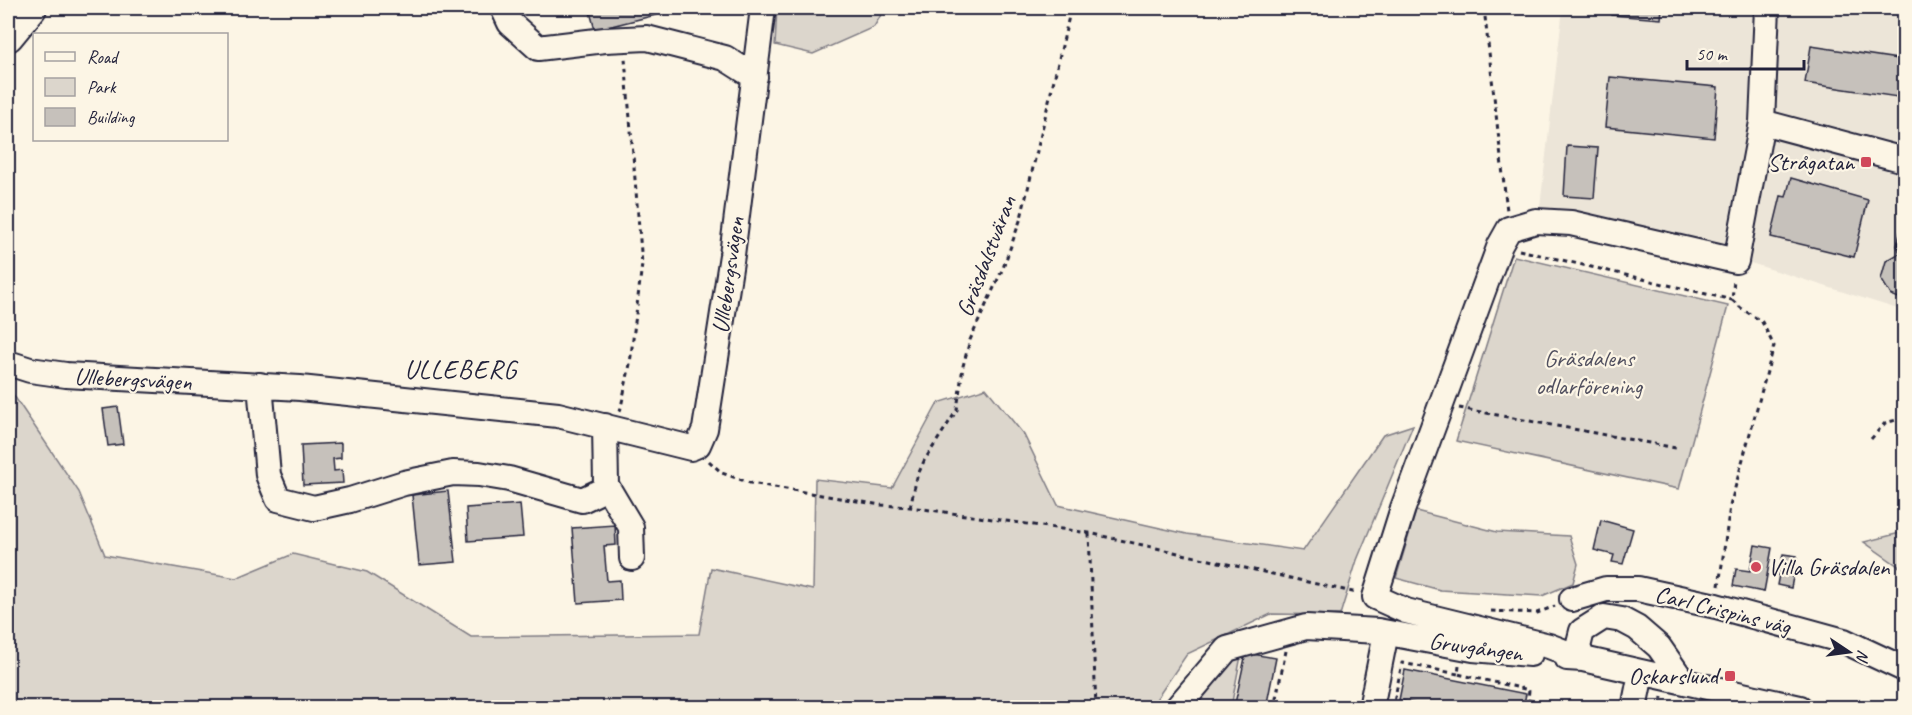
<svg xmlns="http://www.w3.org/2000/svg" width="1912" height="715" font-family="Caveat,sans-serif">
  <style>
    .built { fill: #ece5d8 }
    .green { fill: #dcd6cc; stroke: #7f7c84; stroke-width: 1.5 }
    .building { fill: #c6c1bb; stroke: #22223b; stroke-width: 1.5 }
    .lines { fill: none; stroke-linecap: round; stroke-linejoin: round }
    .minor-casing { stroke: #22223b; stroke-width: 28 }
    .major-casing { stroke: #22223b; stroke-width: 34 }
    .path { stroke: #22223b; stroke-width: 3; stroke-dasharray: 4.5 4.5; stroke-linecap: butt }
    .minor { stroke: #fcf5e5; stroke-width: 24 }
    .major { stroke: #fcf5e5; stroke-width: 30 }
    .poi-dot { fill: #d1495b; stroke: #fcf5e5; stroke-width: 2 }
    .labels { text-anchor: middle; stroke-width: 4.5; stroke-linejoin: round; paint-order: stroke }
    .poi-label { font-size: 24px; fill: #22223b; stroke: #fcf5e5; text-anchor: end }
    .street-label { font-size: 24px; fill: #22223b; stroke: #fcf5e5 }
    .park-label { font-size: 24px; fill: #504f5f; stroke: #fcf5e5 }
    .neighbourhood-label { font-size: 26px; letter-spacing: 1.5px; fill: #22223b; stroke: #fcf5e5 }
  </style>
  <rect width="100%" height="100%" fill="#fcf5e5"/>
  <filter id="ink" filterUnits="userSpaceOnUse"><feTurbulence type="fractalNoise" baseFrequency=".0167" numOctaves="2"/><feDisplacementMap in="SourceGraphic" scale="12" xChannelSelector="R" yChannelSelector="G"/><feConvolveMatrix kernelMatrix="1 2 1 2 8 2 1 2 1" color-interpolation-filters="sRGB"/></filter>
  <g filter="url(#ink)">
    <path class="built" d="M1563,8h341v303l-150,-47 -214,-57z"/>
    <path class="green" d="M777,8h108l-11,19 -61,27 -38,-9z
      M1514,256l214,50 -49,183 -223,-48z
      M8,387l71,105 26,63 131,23 57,-24 74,18 104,65 228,-3 12,-66 102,22 2,-111 77,9 46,-85 48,-15 38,47 34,70 129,29 116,17 80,-116 30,-10 -56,135 -17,55 -69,-1 -84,40 -36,53h-47l-31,-6 -5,7h-1060z
      M1416,511l81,21 72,4 9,28 -5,19 -31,13 -102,-6 -44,-12z
      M1904,532v38l-40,-28z
      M1227,655l14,1 -10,51 -46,1z"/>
    <path class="building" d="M589,8h78l1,4 -73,18z
      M1613,8h49l-1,11 -49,-4z
      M1811,46l93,14v38l-99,-15z
      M1610,77l108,10 -4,51 -109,-11z
      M1567,146l31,2 -4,50 -30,-2z
      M1791,178l77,22 -14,57 -83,-20 10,-41 5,1z
      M1904,217v83l-13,-5 -10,-16 5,-18 14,-8 -3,-7z
      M118,407l5,37 -15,2 -5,-37z
      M341,443v15l-8,1 1,12 8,-1 1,13 -40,2 -2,-40z
      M448,491l8,71 -37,3 -7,-70z
      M520,504l3,33 -55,4 -2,-33z
      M1601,520l32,9 -10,35 -11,-2 2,-7 -20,-5z
      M615,525l1,20 -12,1 3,35 13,-1 1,20 -43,3 -6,-75z
      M1755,545l17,3 -8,44 -31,-6 3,-17 14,2z
      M1783,554l14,2 -6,32 -14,-3z
      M1246,653l30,5 -10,50h-32z
      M1405,670l121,24 -2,9 -7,5h-84l-34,-8z"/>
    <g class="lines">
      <g class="minor-casing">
        <path id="minor" d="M503,8l7,15 28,25 67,-8 42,-2 78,20 30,19
          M1762,122l142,38
          M8,363l22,7 36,5 234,13 258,27 133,33 7,-3 7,-16 27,-174 31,-247
          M260,385l8,90 10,24 36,9 36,-8 54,-17 49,-10 26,1 30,5 73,21 21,-10 3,-5 -1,-59
          M606,485l25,42 1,31
          M1572,599l34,-10h32l78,17 128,35 60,28
          M1567,658l16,1 217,49
          M1583,659l-34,-13 -143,-35 -31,-14 28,-89 97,-263 9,-16 27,-8 35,2 165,38 26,-139 5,-114
          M1583,659l-5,-12 4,-16 22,-14 18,3 15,8 22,19 23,33
          M1177,708l50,-59 79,-22 72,4 95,18 57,5
          M1371,708l15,-75
          M1634,708l7,-35"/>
      </g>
      <g class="major-casing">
        <path id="major" d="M8,36l23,-28"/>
      </g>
      <path class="path" d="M1484,8l23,203
        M1519,250l213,50
        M1459,408l217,40
        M620,412l10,-48 12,-100 -17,-206
        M1871,439l14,-16 19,-5
        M709,461l13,12 28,10 131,22 29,2 179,26 268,60
        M910,507l7,-30 7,-16 33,-51 6,-44 7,-26 33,-72 18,-50 50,-210
        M1089,533l7,175
        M1719,586l11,-80 44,-160 -12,-24 -21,-14 -9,-8 2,-21
        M1491,611l46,2 18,-7
        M1459,666l-1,8 71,16 -1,10 8,2 -1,6
        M1274,708l12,-57
        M1418,708l-24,-6 8,-39 56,11
        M1660,708l2,-11"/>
      <use href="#minor" class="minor"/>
      <use href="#major" class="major"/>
    </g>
  </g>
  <g class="poi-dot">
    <rect x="1860" y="156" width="12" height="12" rx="3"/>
    <circle cx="1756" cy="567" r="6"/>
    <rect x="1724" y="670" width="12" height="12" rx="3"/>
  </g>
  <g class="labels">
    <g class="poi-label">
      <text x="1854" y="170">Strågatan</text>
      <text x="1768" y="575" text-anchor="start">Villa Gräsdalen</text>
      <text x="1718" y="684">Oskarslund</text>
    </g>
    <g class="street-label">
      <text transform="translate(986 256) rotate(-69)" y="8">Gräsdalstväran</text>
      <text transform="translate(728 275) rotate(-82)" y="8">Ullebergsvägen</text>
      <text transform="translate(133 379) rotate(3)" y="8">Ullebergsvägen</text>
      <text transform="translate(1723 610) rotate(14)" y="8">Carl Crispins väg</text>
      <text transform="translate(1476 647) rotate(8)" y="8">Gruvgången</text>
    </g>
    <g class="park-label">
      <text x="1589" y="366">Gräsdalens<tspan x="1589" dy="28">odlarförening</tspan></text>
    </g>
    <g class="neighbourhood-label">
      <text x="461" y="378">ULLEBERG</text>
    </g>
  </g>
  <rect width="1912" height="715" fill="none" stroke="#fcf5e5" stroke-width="30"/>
  <rect x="15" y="15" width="1882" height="685" fill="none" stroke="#22223b" stroke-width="2" filter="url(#ink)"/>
  <rect x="33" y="33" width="195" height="108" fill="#fcf5e5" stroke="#a5a1a1" stroke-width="1.5"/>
  <rect x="45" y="52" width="30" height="9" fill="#fcf5e5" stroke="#a5a1a1" stroke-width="1.5"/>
  <text x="87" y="63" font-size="18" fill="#22223b">Road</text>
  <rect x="45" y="78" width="30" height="18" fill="#dcd6cc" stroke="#a5a1a1" stroke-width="1.5"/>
  <text x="87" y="93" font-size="18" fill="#22223b">Park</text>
  <rect x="45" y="108" width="30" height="18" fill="#c6c1bb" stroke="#a5a1a1" stroke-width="1.5"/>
  <text x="87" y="123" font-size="18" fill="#22223b">Building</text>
  <g transform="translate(1849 652) rotate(103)" stroke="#fcf5e5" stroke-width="4.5" paint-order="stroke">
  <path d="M0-4.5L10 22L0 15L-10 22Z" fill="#22223b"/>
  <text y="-9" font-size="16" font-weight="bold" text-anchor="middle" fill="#22223b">N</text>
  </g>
  <path d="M1687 60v9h117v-9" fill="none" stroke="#22223b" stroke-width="3"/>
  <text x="1696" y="60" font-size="18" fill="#22223b" stroke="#fcf5e5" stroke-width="4.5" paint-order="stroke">50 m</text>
</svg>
